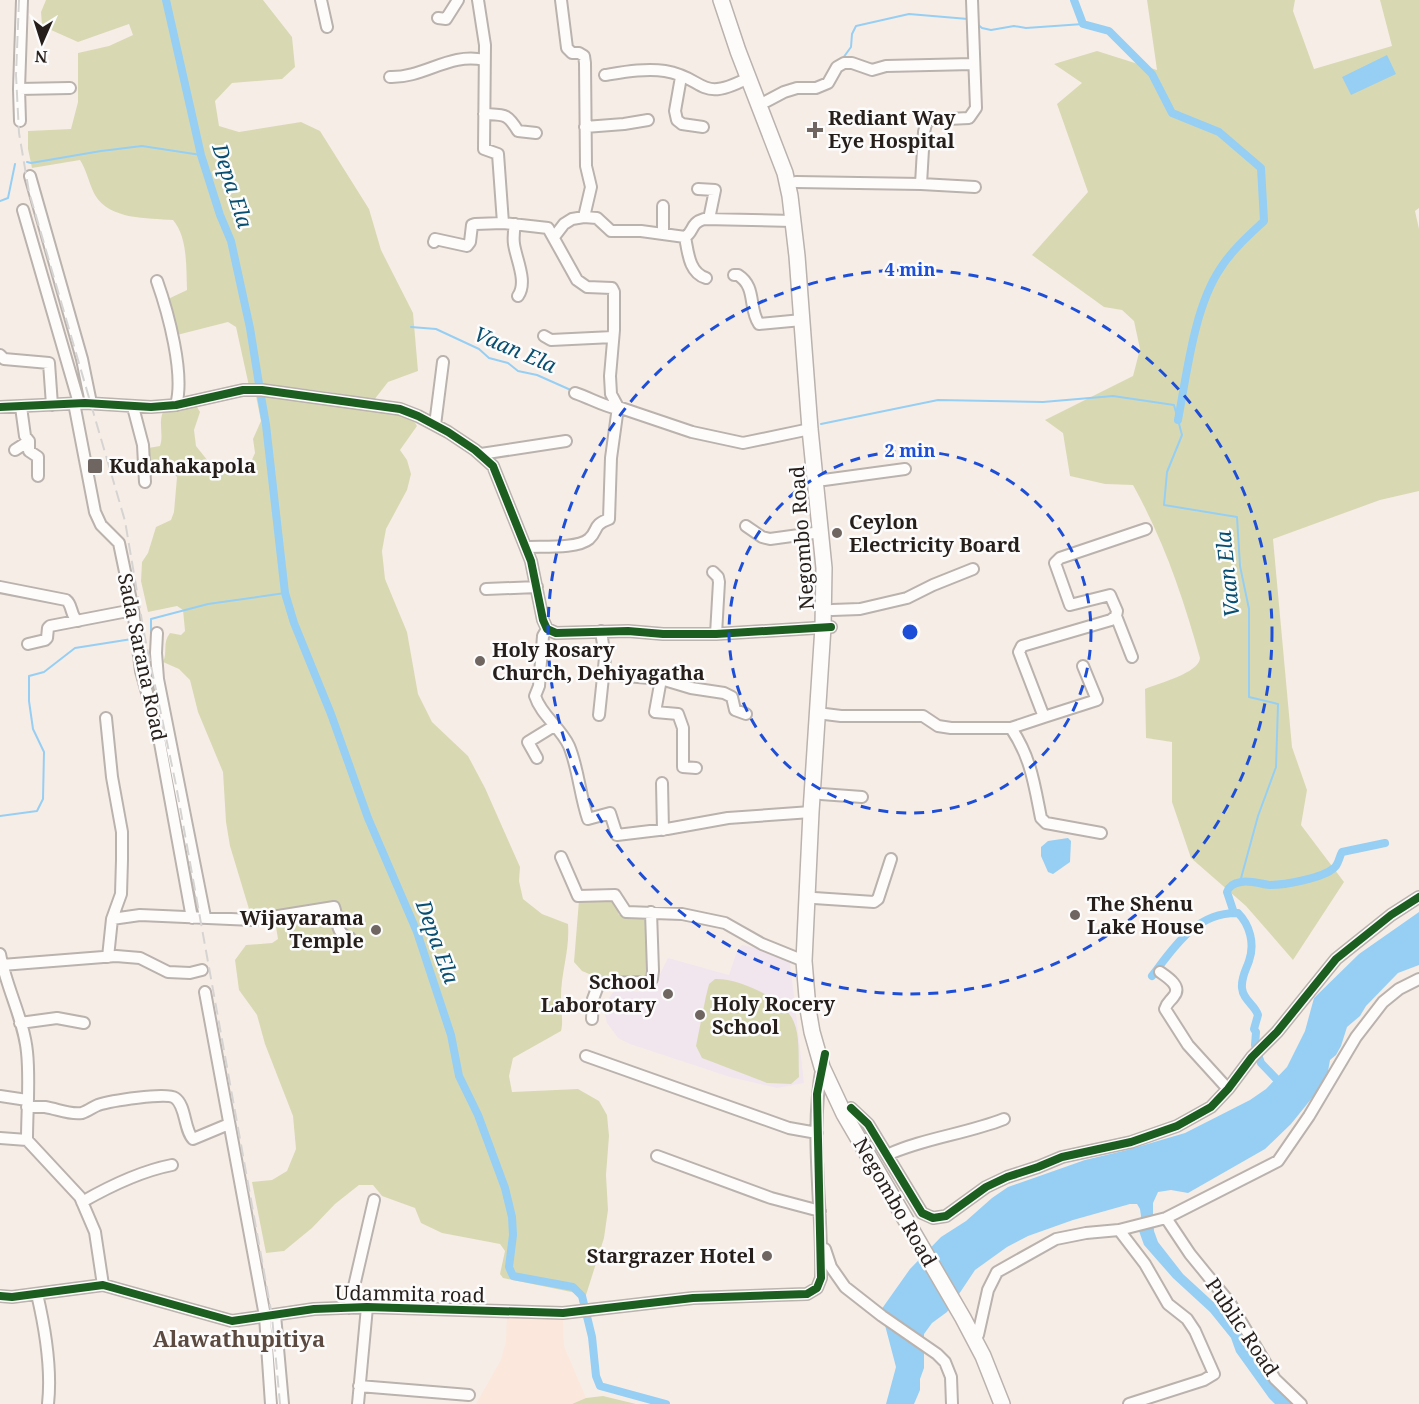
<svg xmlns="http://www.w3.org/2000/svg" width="1419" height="1404" font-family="'Noto Serif',serif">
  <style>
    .built { fill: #fbe7db }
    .education { fill: #f1e6ee }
    .green { fill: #d8d9b3 }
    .water { fill: #96cff3 }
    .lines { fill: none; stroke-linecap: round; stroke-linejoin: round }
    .stream { stroke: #96cff3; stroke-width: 2 }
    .canal { stroke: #96cff3; stroke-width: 8 }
    .minor-casing { stroke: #bab2ad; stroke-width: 14 }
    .highway-casing { stroke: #bab2ad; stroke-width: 18 }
    .minor { stroke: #fefcfb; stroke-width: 10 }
    .highway { stroke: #fefcfb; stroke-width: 15 }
    .rail { stroke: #d6d4d2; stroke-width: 2; stroke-dasharray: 12 6; stroke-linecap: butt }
    .cycleway-casing { stroke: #fcfcfc; stroke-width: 11 }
    .cycleway { stroke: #1b5e20; stroke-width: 8 }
    .ring { fill: none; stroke: #1d4ed8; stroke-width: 3; stroke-dasharray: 10 8 }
    .poi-dot { fill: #6f6662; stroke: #fcfcfc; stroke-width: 2 }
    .labels { text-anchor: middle; stroke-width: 5; stroke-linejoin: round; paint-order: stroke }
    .poi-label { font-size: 20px; font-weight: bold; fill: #261e1a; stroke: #fcfcfc; text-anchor: start }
    .street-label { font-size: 20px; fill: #261e1a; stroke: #fcfcfc }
    .water-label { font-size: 21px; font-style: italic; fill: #074e71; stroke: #fcfcfc }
    .quarter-label { font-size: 22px; font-weight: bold; fill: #5c4a40; stroke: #fcfcfc }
    .centre { fill: #1d4ed8; stroke: #fcfcfc; stroke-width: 3 }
    .ring-label { font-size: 18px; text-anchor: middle; font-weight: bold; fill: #1d4ed8; stroke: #fcfcfc; stroke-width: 5; stroke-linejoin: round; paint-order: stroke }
  </style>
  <rect width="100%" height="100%" fill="#f7ede7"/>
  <path class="built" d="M507,1316l56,4 1,26 22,52 -14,6h-96l25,-44 5,-18z"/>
  <path class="education" d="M742,945l22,5 26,12 14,121 -27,5 -47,-11 -100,-33 -12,-6 -11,-15 -4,-17 11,-15 37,1 17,-34 61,17 8,-24z"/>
  <path class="green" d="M46,0h217l29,37 3,30 -13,12 -50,4 -17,18 4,25 20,6 62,-10 19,9 49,78 12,41 32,63 5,58 -30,11 -14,18c-42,-8 -82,-15 -125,-14l-13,-59 -8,-5 -51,13 -9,-36 19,-9c-1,-23 1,-52 -14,-70 -26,-2 -63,0 -78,-25 -6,-11 -8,-24 -15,-35l-48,8 -4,-19v-18l43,-2 7,-27v-49l31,-7 24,-11 -4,-11 -51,18 -36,-16 -1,-14z
    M1147,0h148l-2,11 21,58 78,-23 -12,-46h39v208l-4,3 4,18v262l-39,9 -107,39 19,208 15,43 -6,35 43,57 -51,78 -47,-54 -55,-48 -19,-56v-60l-26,-4 -1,-49c14,-6 54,-16 55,-31 -17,-61 -36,-117 -67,-173l-28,-1 -35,-8 -7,-43 -18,-13 88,-44 7,-27 -6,-28 -12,-11 -18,-3 -72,-52 56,-63 -31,-88 25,-21 -28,-19 43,-13 60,19z
    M270,395l126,19 16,4 5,8 -17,24 7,10 4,14 -4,16 -21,39 -4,22 3,28 22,53 11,62 14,28 36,34 17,32 35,79 -1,14 4,18 19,15 26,10c2,26 -7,48 -7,73 -1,12 3,22 0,34l-48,27 -4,18 3,16 66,-3 21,12 8,14 2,21 -3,39 2,35 -4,28 -18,57 -83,-17 -3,-4 5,-23 -5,-7 -58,-11 -21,-10 -6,-15 -33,-12 -9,-11h-14l-24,19 -23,24 -28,23 -18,2 -14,-71 20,-2 15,-9 9,-22 -3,-33 -28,-72 -8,-29 -18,-25 -4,-30 11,-15 26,-2 6,-4 -3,-18 -26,-12 -19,-63 -4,-24 -3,-50 -25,-60 -8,-32 -11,-11 -16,-7c5,-10 -1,-19 7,-29l11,2 4,-4 -2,-21 -6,-4 -29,6 -7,-31 1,-19 6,-9 8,-26 15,-7 3,-8 3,-35 -2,-2 -34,-1 1,-25 18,-3c4,-11 -2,-23 3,-34l34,-5 3,5 -6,18 2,16 20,25h20l14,-7 5,-11 -2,-14 8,-18 -5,-25z
    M611,898l4,4 4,13h26l2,3 1,59 -54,-1 -12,-5 -8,-9 5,-62z
    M715,979c23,-1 65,18 77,39 9,16 6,41 7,59l-8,7 -24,-1 -65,-25 -6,-12 10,-50 3,-12z
    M603,1396l33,8h-64l14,-6z"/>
  <path class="water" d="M1387,55l9,19 -45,21 -9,-18z
    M1068,838l3,3 -1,21 -17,12 -5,-2 -7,-16v-9l7,-6z
    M1419,912v53l-21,8 -32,33 -6,10 -13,11 -6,19 -5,9 -6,5 -3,17 -7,11 -29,36 -26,25 -77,44 -17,-3 -13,2 -5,11v12l1,16 4,11 25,32 37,34 20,21 5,14 18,32 30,29h-18l-6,-6 -33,-46 -5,-14 -21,-26 -37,-34 -29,-33 -5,-14 2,-15 -1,-7 -3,-5h-7l-57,16 -45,16 -21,11 -32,23 -28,42 -15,11 -8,11v34l-4,11v11l-6,14h-28l10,-37 -15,-57 29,-41 31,-32 25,-16 26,-23 16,-11 77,-27 42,-10 58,-17 65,-33 16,-11 21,-22 18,-36 9,-33 45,-44z"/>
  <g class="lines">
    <path class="stream" d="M976,23l6,5 9,2 23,-4 12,2 57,-4
      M843,58l8,-11 1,-13 4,-8 53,-12 59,5
      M27,162l4,1 70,-12 41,-5 59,9
      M0,201l8,-3 7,-34
      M411,327l25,2 43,20 10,9 19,5 10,8 19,4 36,16
      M821,424l117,-24 105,2 70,-6 61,9 8,30 -15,37 -3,33 73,12 3,49 9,43v88l29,7 -2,63 -18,49 -18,66
      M151,636v-17l57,-15 77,-11
      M0,816l37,-5 6,-12 1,-47 -11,-23 -4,-28v-25l15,-4 31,-24 57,-9"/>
    <path class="canal" d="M166,0l35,155 19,60 11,26 19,87 9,56
      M1074,0l9,24 26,7 43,43 20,39 47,19 42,36 3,53c-16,15 -32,29 -44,48 -26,39 -33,104 -42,151
      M261,396l5,29 19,168 9,30 37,91 37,104 49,114 34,103 8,41 19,39 27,73 7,29 1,18 -4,32 4,9 60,11 9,9 10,41 4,39 4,10 66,18
      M1234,913l-7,-21c2,-6 7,-9 14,-10 9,-2 19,2 29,3 15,0 53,-7 64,-17 5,-4 5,-11 8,-16l43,-9
      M1152,976c22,-29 44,-64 86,-63 12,12 17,31 11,48 -3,9 -8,16 -7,27 1,12 13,17 16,27l-4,14 2,3 -1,13
      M1258,1055l3,8 23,24"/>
    <g class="minor-casing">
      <path id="minor" d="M22,0l-3,89 51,-1
        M321,0l6,27
        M478,0l7,45 -1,104 14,5 5,69 45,5 29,52 10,7 25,1 2,4v38l-4,46 1,18 7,13 -7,51 -2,61c-17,6 -10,11 -20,20 -12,10 -47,7 -63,8
        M561,0l6,48 5,5h7l5,3 1,7 1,103 5,21 -7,30
        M438,18l8,1 12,-19
        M605,75c19,-3 41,-7 60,-4 42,7 33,33 83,7
        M390,77c34,1 60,-25 94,-17
        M681,77l-6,34 2,9 5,4 21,3
        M19,89l1,32
        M767,101l17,-9 13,-4h19l12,-5 9,-16 7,-4h8l20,7 14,-4 87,-2
        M484,114c21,1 23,-1 34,17l18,2
        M585,127l39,-3 24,-4
        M30,176l52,183 9,44
        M796,182l125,2 3,-52 3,-12 42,-2 7,-10 -4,-108
        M921,184l54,3
        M698,189l17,1 -6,29
        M23,210l56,193
        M515,224c-1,6 -2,13 -1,20 2,15 14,38 4,52
        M663,233v-27
        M554,237l10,-13 8,-5 12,-2 13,1 14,13h30l44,6c9,-5 5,-14 19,-18l89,2
        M685,237c3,15 4,36 21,41
        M434,242l1,-3 32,7 3,-4 2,-17 3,-1 28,-1
        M734,275h4c19,12 10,33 21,49l43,-4
        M157,281c11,31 28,93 19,124
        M544,336l7,4 62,-3
        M0,355l4,4 45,4 3,42
        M575,393c15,5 28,13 43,16
        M74,403l21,109 6,13 18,18 14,67 8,61 17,61 34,186
        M0,407l85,-4 66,4 25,-2 67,-15h19l138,19 18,7 30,16 27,18 18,16 38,95 12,59 4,9 9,4 72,-2 35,3h53l115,-7
        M21,407l4,29 4,5v10l9,6v19
        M133,407l10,38 2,37
        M618,407l74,25 51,11 67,-14
        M435,425l8,-63
        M15,450l14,-9
        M481,454l85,-13
        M824,480l81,-11
        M746,526l16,11 8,2 51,-7
        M713,572l5,5 1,5 -3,52
        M0,587l66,13c7,5 4,16 12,21
        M486,589l51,-2
        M832,610l28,-1 47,-11 26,-13 40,-16
        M1116,616l16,41
        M547,629l-4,7 -4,50 -4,10c6,19 26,32 34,50 9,21 11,50 19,73l22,-6 7,22 50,-6 61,-11 83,-6
        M157,633l-1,20 2,26 47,238
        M28,644l17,-4 2,-2 1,-10 2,-2 83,-16
        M603,674l58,5 30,9 33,5 8,4 3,13 11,4
        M661,679l-6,33 23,2 5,14v39l13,1
        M825,714l16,2h82l15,10 13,2h60l33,-11 -25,-65 3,-6 89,-26 5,-4 1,-5 -7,-16 -40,10 -15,-42 5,-5 86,-29
        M599,715l6,-57 -4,-27
        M1044,717l53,-17 -14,-34
        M106,718l6,59 10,55v28l-1,34 -9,25 -4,38
        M1011,728c20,30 23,55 30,90l5,5 55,10
        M537,758l-9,-16 26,-16
        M662,783l1,47
        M821,794l41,3
        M561,857l17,39 37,-1 11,17 56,2 43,9 37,21 42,17
        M814,898l60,4 4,-3 13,-40
        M112,919l28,-4 113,5 81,-13c5,13 0,26 16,31
        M0,954c6,33 24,66 27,98 3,28 0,59 0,88l53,57 15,35 8,53
        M2,965l114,-9 24,2 28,14 22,1 12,-3
        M1160,972c7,5 22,14 14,24 -4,6 -7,6 -9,13l23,36 40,44
        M205,992l60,324 6,88
        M592,1019l1,-20 6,-16 48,-1 5,-3 1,-8 -2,-59
        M20,1023l37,-5 27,5
        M586,1056l203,72 28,5
        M0,1096l27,4
        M27,1107c6,0 12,0 18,0 13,2 24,8 37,6 6,-2 11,-6 16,-8 12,-4 68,-13 77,-7 11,7 9,32 18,41l36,-15
        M851,1108l17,16 54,89 11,5 13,-2 40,-29 21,-10 31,-10 24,-10 69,-15 46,-16 34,-19 17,-18 24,-32 25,-25 59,-73 55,-44 28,-18
        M0,1138l27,2
        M887,1155c37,-17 79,-21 117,-36
        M657,1156l114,42 49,13
        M82,1202c28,-16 59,-31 90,-37
        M1166,1218l24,36 40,49 45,76 26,25
        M1119,1230l26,34 23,40 19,15 8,12 19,43 -10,6 -75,24
        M825,1249l6,18 14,20 37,29 55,38 8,8 6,15 1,27
        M37,1294c8,34 15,74 11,110
        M0,1296l12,1 91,-12 129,36 82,-12 53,-2 196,6 130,-15 114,-4 10,-6 4,-10c2,-70 -12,-143 1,-212
        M349,1308l25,-108
        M275,1315l8,89
        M978,1335l10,-45 9,-18 59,-33 30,-6 33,-3 47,-12 112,-57 31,-45 47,-79 27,-35 16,-13 20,-10
        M359,1386l110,9
        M358,1404l9,-97"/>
    </g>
    <g class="highway-casing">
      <path id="highway" d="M721,0l17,51 47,122 5,23 7,60 13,173 14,139 -1,59 -12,185 -7,149 4,48 4,23 10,35 22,47 119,204 20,38 19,48"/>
    </g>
    <use href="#minor" class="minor"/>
    <use href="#highway" class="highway"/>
    <path class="rail" d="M19,0l-3,75 3,58 10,59 96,329 19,112 32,152 96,531 8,88"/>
    <g class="cycleway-casing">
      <path id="cycleway" d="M0,407l85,-4 66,4 25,-2 67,-15h19l138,19 18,7 30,16 27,18 18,16 38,95 12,59 4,9 9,4 72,-2 35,3h53l115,-7
        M851,1108l17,16 54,89 11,5 13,-2 40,-29 21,-10 31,-10 24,-10 69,-15 46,-16 34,-19 17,-18 24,-32 25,-25 59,-73 55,-44 28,-18
        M0,1296l12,1 91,-12 129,36 82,-12 53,-2 196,6 130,-15 114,-4 10,-6 4,-10 -4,-184 8,-40"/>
    </g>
    <use href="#cycleway" class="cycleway"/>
  </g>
  <g class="ring">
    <circle cx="910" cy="632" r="181"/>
    <circle cx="910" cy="632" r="362"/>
  </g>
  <g class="poi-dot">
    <path d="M812 121h6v6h6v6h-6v6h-6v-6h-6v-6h6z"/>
    <rect x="87" y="458" width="16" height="16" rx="3"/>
    <circle cx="837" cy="533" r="6"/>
    <circle cx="480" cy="661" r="6"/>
    <circle cx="1075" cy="915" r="6"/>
    <circle cx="376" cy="930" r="6"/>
    <circle cx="668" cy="994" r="6"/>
    <circle cx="700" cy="1015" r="6"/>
    <circle cx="767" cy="1256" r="6"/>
  </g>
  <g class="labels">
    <g class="poi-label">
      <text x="828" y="125">Rediant Way<tspan x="828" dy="23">Eye Hospital</tspan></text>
      <text x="109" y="473">Kudahakapola</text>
      <text x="849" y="529">Ceylon<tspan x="849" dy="23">Electricity Board</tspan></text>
      <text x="492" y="657">Holy Rosary<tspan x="492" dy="23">Church, Dehiyagatha</tspan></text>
      <text x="1087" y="911">The Shenu<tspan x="1087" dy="23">Lake House</tspan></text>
      <text x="364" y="925" text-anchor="end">Wijayarama<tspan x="364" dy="23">Temple</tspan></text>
      <text x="656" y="989" text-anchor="end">School<tspan x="656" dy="23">Laborotary</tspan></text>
      <text x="712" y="1011">Holy Rocery<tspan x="712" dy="23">School</tspan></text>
      <text x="755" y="1263" text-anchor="end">Stargrazer Hotel</text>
    </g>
    <g class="street-label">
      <text transform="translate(802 538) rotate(-94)" y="7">Negombo Road</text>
      <text transform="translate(142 657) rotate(78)" y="7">Sada Sarana Road</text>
      <text transform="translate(895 1202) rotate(60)" y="7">Negombo Road</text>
      <text transform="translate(410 1294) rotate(1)" y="7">Udammita road</text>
      <text transform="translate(1242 1327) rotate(56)" y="7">Public Road</text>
    </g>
    <g class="water-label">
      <text transform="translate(232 186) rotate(72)" y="7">Depa Ela</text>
      <text transform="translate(515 350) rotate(23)" y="7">Vaan Ela</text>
      <text transform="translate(1228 574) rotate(-96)" y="7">Vaan Ela</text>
      <text transform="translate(437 942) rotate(70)" y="7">Depa Ela</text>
    </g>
    <g class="quarter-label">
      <text x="239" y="1347">Alawathupitiya</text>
    </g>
  </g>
  <circle cx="910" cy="632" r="9" class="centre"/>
  <g class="ring-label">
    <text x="910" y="276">4 min</text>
    <text x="910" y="457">2 min</text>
  </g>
  <g transform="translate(42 42) rotate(183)" stroke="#fcfcfc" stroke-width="4.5" paint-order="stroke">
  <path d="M0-4.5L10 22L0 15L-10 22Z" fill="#261e1a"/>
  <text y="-9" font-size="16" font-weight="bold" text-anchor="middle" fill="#261e1a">N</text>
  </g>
</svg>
